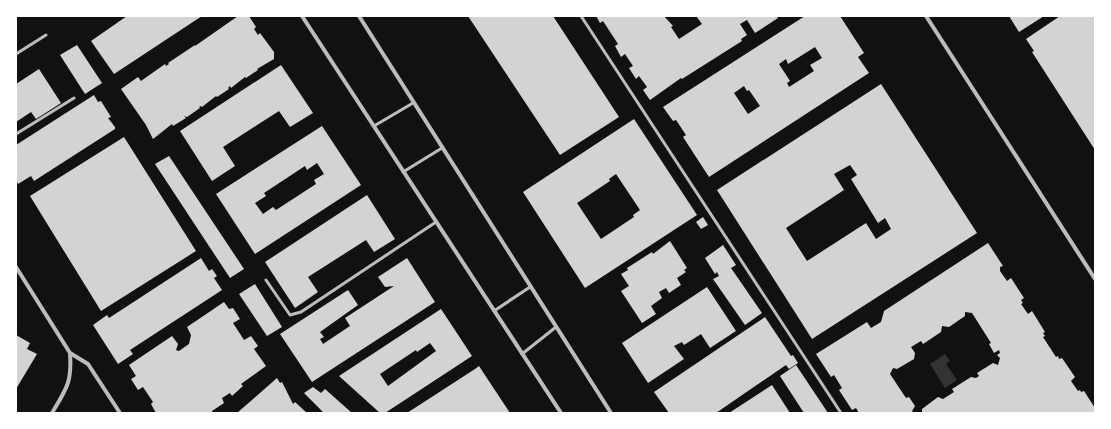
<svg xmlns="http://www.w3.org/2000/svg" width="1111" height="429" font-family="'Alegreya Sans',sans-serif">
  <style>
    .water { fill: #333 }
    .building { fill: #d3d3d3; fill-rule: evenodd }
    .lines { fill: none; stroke-linecap: round; stroke-linejoin: round }
    .service { stroke: #bcbcbc; stroke-width: 3 }
    .minor { stroke: #bcbcbc; stroke-width: 4 }
  </style>
  <rect width="100%" height="100%" fill="#111"/>
  <path class="water" d="M945,354l5,7 -4,3 11,16 -12,8 -15,-24z"/>
  <path class="building" d="M127,16h75l-88,58 -23,-33z
    M238,16h11l7,11 -2,2 4,6 2,-2 14,19v7l-17,10 1,1 -12,8 -1,-1 -14,11 -1,-2 -2,2 1,1 -12,8 -1,-1 -14,11 -1,-1 -2,1 1,1 -13,9 -3,-1 2,2 -13,8 -1,-2 -19,15 -7,-14 -25,-36 17,-12 3,4 24,-17 1,2 3,-2 -1,-1 27,-18v1z
    M468,16h85l66,101 -59,38z
    M596,16h68l9,10 -2,1 8,12 23,-15 -6,-8h80l2,2 -23,15 -8,-13 -7,4 7,11 -6,4 1,2 -60,38 -1,-1 -31,22 -7,-10 4,-3 -8,-11 -3,3 -7,-11 4,-2 -8,-12 -4,3 -6,-11 3,-2 -15,-23 -3,2z
    M805,16h35l24,37 -6,4 11,16 -160,104 -26,-40 3,-2 -10,-15 -3,1 -10,-14zM815,47l7,11 -12,7 4,6 -25,16 -2,-4 3,-2 -11,-17 7,-5 2,5zM744,86l3,5 2,-1 11,16 -12,8 -14,-21z
    M1009,16h35l-25,16z
    M1060,16h35v134l-63,-98 2,-1 -8,-12z
    M77,45l25,38 -17,11 -25,-39z
    M281,65l32,48 -23,14 -11,-16 -56,36 12,19 -23,15 -32,-50z
    M39,69l22,34 -25,16 -5,-7 -15,10v-38z
    M881,84l96,149 -165,106 -95,-149zM850,165l7,10 -6,4 27,44 7,-5 6,11 -15,10 -10,-16 -59,38 -21,-33 58,-38 -10,-16z
    M94,95l4,7 3,-1 10,16 -3,1 7,9v2l-81,52 -3,-5 -13,8 -2,-4v-35z
    M634,119l63,96 -112,73 -62,-96zM616,174l24,36 -7,5 1,2 -33,22 -24,-36 33,-22 -1,-2z
    M322,126l39,59 -106,69 -39,-60zM317,163l7,11 -10,6 2,4 -40,26 -3,-3 -10,7 -8,-11 11,-7 -2,-3 41,-27 2,4z
    M124,137l72,114 -95,60 -71,-115z
    M169,156l75,113 -14,9 -75,-114z
    M367,195l28,44 -21,13 -8,-12 -58,37 10,15 -23,16 -30,-46z
    M703,217l5,8 -7,4 -5,-7z
    M670,241l17,27 -3,2 2,2 -9,6 4,7 -12,8 -3,-5 -7,4 3,6 -11,8 5,8 -14,9 -21,-32 8,-5 -8,-12 7,-4 -1,-2 25,-16 1,2z
    M988,243l15,23 -3,1v4l7,10 4,-3 13,20 -3,2 2,3 -2,1 7,10 4,-3 13,21 -2,1 2,3 -2,1 13,20 2,-1 1,3 3,-1 13,19 -4,4 7,10 2,-1 1,2 3,-1 11,17v5h-173v-4l16,-12 5,2 11,-7 -2,-3 19,-12 5,1 3,-2 -2,-3 16,-10 5,2 2,-7 -3,-3 3,-2 -1,-3 -5,3 -5,-9 2,-1 -19,-30 -7,-1v4l-16,11 -7,-1 -1,6 -18,12 -2,-3 -10,6 4,6 -1,6 -17,10 -4,-1 -3,6 16,24 3,-1 6,9 -3,5 2,2h-55l-3,-5 -4,2 -13,-20 3,-2 -8,-13 -3,2 -15,-23 51,-32 4,6 10,-6 3,-11z
    M723,245l13,20 -5,3 31,45 -17,12 -32,-46 6,-3 -2,-4 -2,2 -10,-16z
    M201,258l8,13 3,-2 5,7 -3,2 8,12 -92,60 3,4 -15,10 -25,-39 14,-10 2,3z
    M407,258l28,44 -123,80 -32,-48 68,-44 10,15 -38,27 4,5 -4,2 3,5 27,-18 -5,-8 49,-32 -9,1 -7,-10z
    M255,284l27,43 -15,9 -28,-42z
    M707,287l29,44 -26,17 -9,-14 -17,11 -2,-3 -8,4 10,13 -36,24 -26,-40z
    M224,302l5,7 4,-1 7,11 -7,4 11,17 7,-4 7,10 -4,3 12,17 -25,18 2,2 -11,10 -2,-3 -8,5 2,5 -12,8v2h-56l-5,-9 2,-2 -10,-15 -5,3 -7,-11 5,-3 -7,-11 43,-29 6,8 -2,6 3,1 10,-7 2,-9 -4,-8z
    M441,309l31,47 -87,57h-5l-41,-37zM430,343l6,8 -48,35 -8,-12 36,-24 1,2z
    M765,317l26,39 2,-1 5,8 -9,6 -3,-4 -70,48h-47l-15,-21z
    M16,335l14,8 -3,6 10,5 -21,35z
    M796,365l32,48h-24l-24,-37z
    M479,366l31,47h-103l68,-44z
    M277,378l3,5 2,-1 11,22 2,-2 12,11h-70z
    M772,385l18,28h-61z
    M313,387l8,6 4,-4 27,24h-28l-20,-20z"/>
  <g class="lines">
    <path class="service" d="M581,16l260,397
      M16,54l30,-19
      M374,126l39,-23
      M16,134l58,-36
      M403,172l39,-24
      M266,280l24,35 11,-3 135,-90
      M494,311l36,-24
      M522,354l34,-27"/>
    <path class="minor" d="M302,16l259,397
      M359,16l252,397
      M926,16l169,263
      M16,267l54,86 18,11 32,49
      M52,413c15,-25 20,-31 18,-60"/>
  </g>
  <rect width="1111" height="429" fill="none" stroke="#ffffff" stroke-width="34"/>
</svg>
